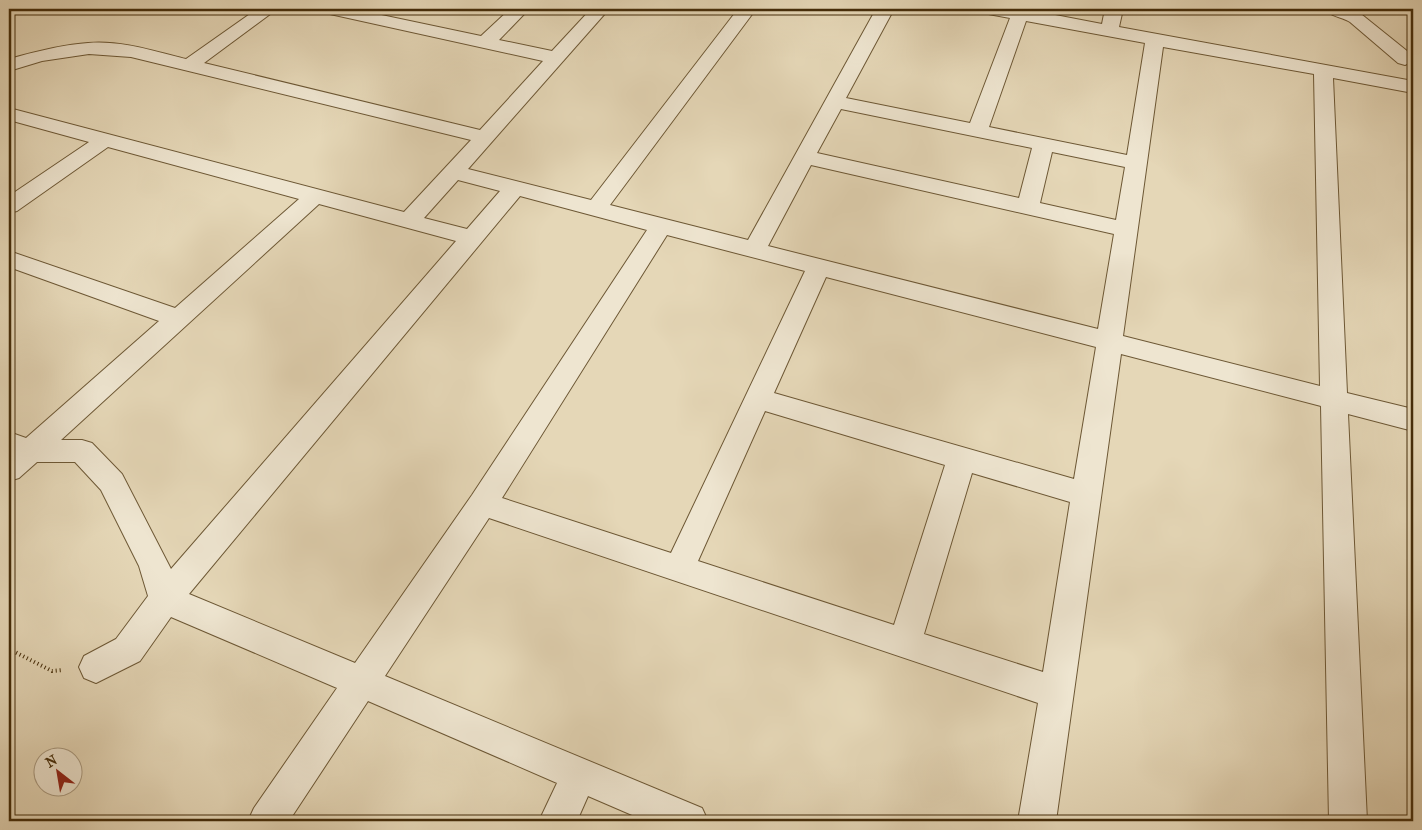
<svg xmlns="http://www.w3.org/2000/svg" width="1422" height="830" font-family="'IM FELL French Canon',serif">
  <style>
    .lines { fill: none; stroke-linecap: round; stroke-linejoin: round }
    .minor-casing { stroke: #6d5835; stroke-width: 2 }
    .path { stroke: #452d0a; stroke-width: 4; stroke-dasharray: 1 3; stroke-linecap: butt }
    .minor { fill: #eee5d0; fill-rule: evenodd }
  </style>
  <rect width="100%" height="100%" fill="#e5d7b7"/>
  <filter id="stains"><feTurbulence type="fractalNoise" baseFrequency=".004" numOctaves="4"/><feColorMatrix values="0 0 0 0 .2 0 0 0 0 .09 0 0 0 0 .02 0 0 0 .5 -.17"/></filter>
  <radialGradient id="worn" r=".72"><stop offset=".6" stop-color="#630" stop-opacity="0"/><stop offset="1" stop-color="#630" stop-opacity=".3"/></radialGradient>
  <g class="lines">
    <g class="minor-casing">
      <path id="minor" d="M257,9h20l-73,54 276,67 63,-69 -213,-47 -6,-1 -3,-4h32l128,27 29,-27h19l-30,31 53,11 39,-42h18l-141,160 123,31 147,-191h18l-146,196 138,35 128,-231h18l-48,89 124,25 40,-105 -27,-5 -3,-4h44l78,15 3,-15h18l-4,18 294,54v12l-80,-15 14,315 66,16v22l-65,-17 19,407h-38l-8,-415 -200,-52 -65,467h-38l20,-118 -549,-185 -104,158 317,132 6,13h-62l-58,-25 -11,25h-38l18,-38 -189,-82 -79,120h-41l6,-13 83,-120 -166,-71 -31,44 -44,22 -12,-5 -5,-11 5,-11 32,-17 32,-43 -9,-30 -38,-76 -26,-28h-38l-18,16 -10,3v-49l17,6 133,-117 -150,-54v-16l166,57 124,-109 -191,-52 -91,64 -8,2v-17l80,-54 -80,-22v-12l395,104 67,-72 -340,-83 -42,-3 -47,7 -33,10v-12c25,-7 52,-14 79,-16 32,-3 66,8 98,16zM1026,21l119,22 -18,112 -138,-28zM1163,47l151,27 6,312 -197,-50zM841,109l191,39 -13,50 -202,-45zM1052,152l73,15 -9,53 -76,-17zM811,165l303,69 -16,95 -330,-83zM458,180l42,11 -33,38 -43,-11zM520,196l127,34 -175,265 -117,168 -166,-69zM319,204l137,37 -285,328 -49,-95 -30,-31 -10,-3h-21zM667,235l138,36 -134,282 -169,-55zM826,277l270,70 -22,132 -300,-86zM765,411l180,54 -51,160 -196,-64zM972,473l98,29 -27,170 -119,-38z
        M1324,9l32,1 56,45 1,6 -8,4 -7,-2 -48,-41c-8,-5 -21,-6 -26,-13z"/>
    </g>
    <path class="path" d="M9,649l43,22 11,-1"/>
    <use href="#minor" class="minor"/>
  </g>
  <rect width="1422" height="830" fill="none" stroke="#e5d7b7" stroke-width="30"/>
  <rect x="10" y="10" width="1402" height="810" fill="none" stroke="#452d0a" stroke-width="2.5"/>
  <rect x="15" y="15" width="1392" height="800" fill="none" stroke="#452d0a"/>
  <g transform="translate(58 772) rotate(329)"><circle r="24" fill="#eee5d0" stroke="#aa9b81"/>
  <path d="M0-4L9 19L0 12L-9 19Z" fill="#8f2418"/>
  <text y="-8" font-size="14" font-weight="bold" text-anchor="middle" fill="#452d0a">N</text>
  </g>
  <rect width="100%" height="100%" filter="url(#stains)"/>
  <rect width="100%" height="100%" fill="url(#worn)"/>
</svg>
